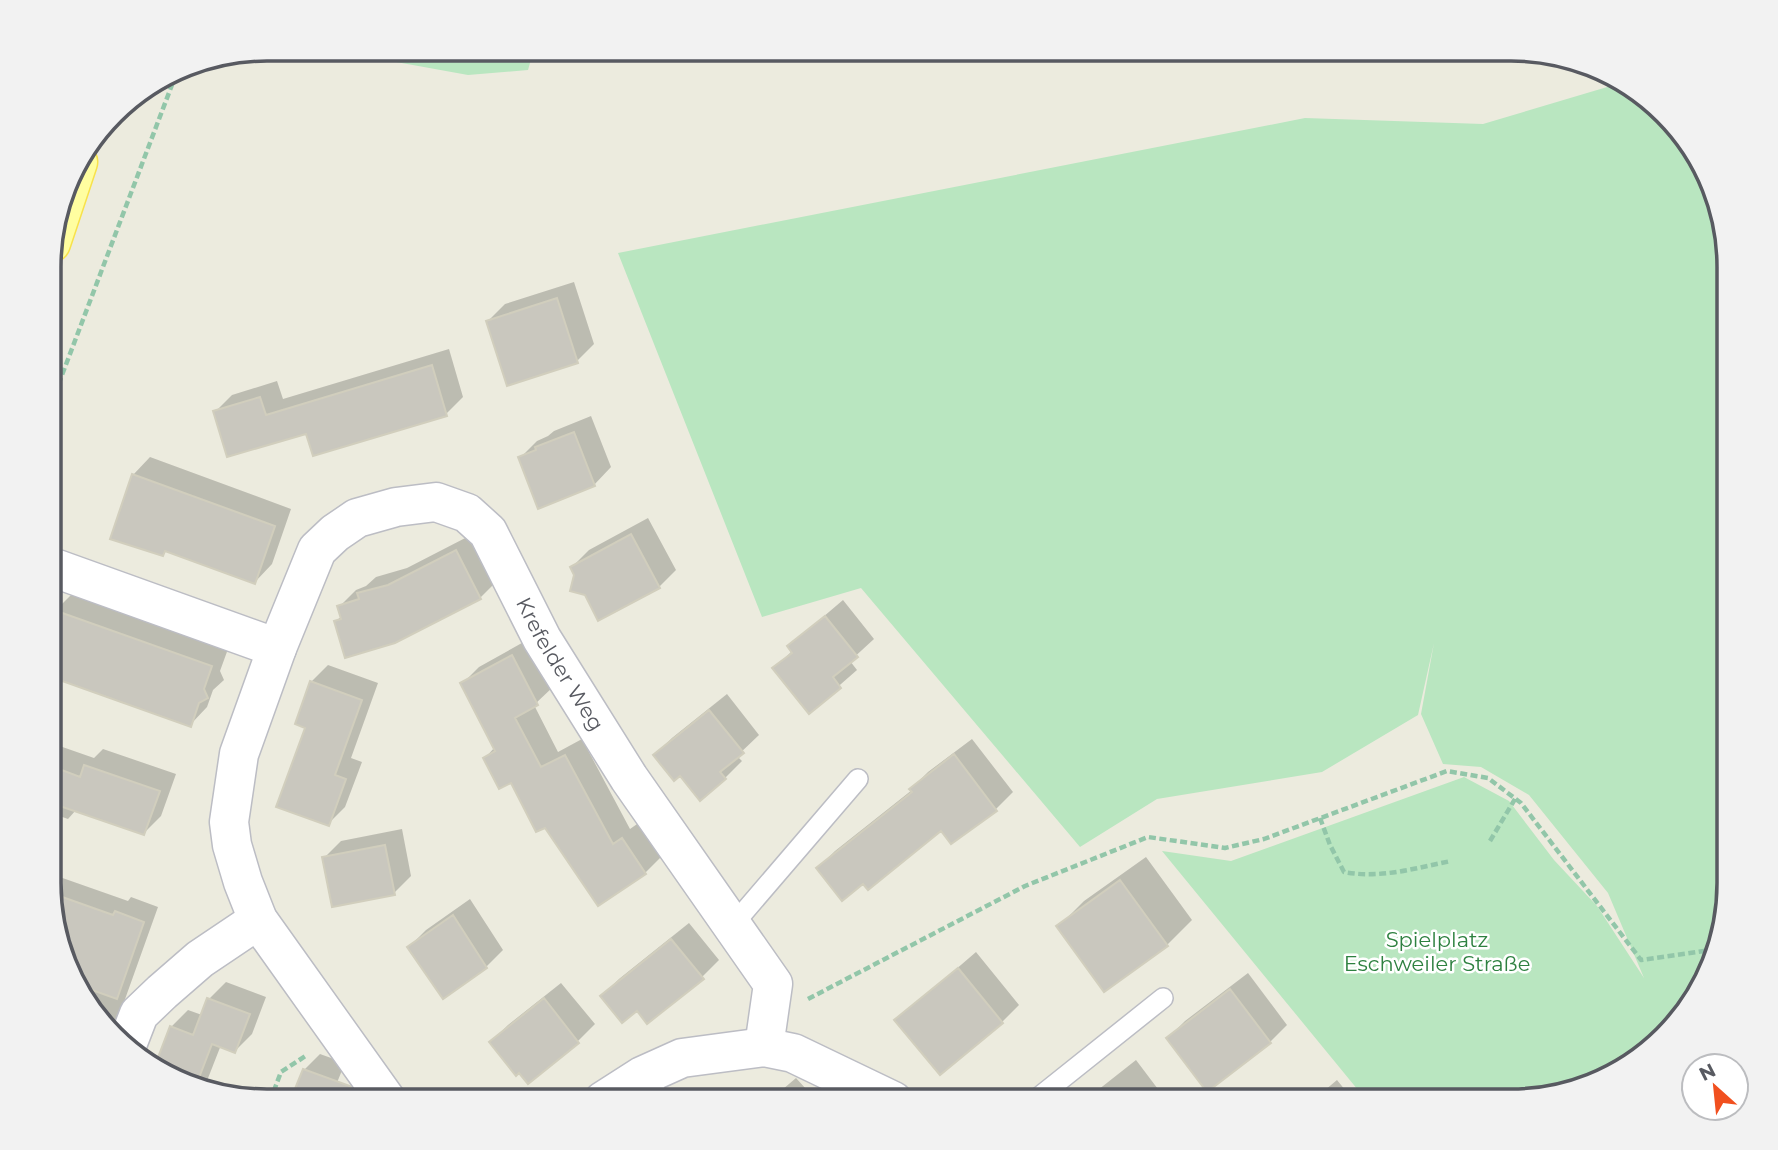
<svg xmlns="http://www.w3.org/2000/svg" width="1778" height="1150" font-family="Montserrat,sans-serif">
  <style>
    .green { fill: #b9e6c0 }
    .shadow { fill: #0003 }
    .building { fill: #c9c7be; stroke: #d1cebd; stroke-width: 2 }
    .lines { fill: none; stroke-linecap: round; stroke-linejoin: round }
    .service-casing { stroke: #bcbdc4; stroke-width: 22 }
    .minor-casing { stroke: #bcbdc4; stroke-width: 41 }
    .primary-casing { stroke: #f8e24b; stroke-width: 41 }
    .path { stroke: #92c6a9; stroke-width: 4.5; stroke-dasharray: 7 3.5; stroke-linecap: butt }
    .service { stroke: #fff; stroke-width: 19 }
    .minor { stroke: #fff; stroke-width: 38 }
    .primary { stroke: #fffea0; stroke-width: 38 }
    .labels { text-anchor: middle; stroke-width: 5; stroke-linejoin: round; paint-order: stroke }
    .street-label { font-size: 21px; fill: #585a61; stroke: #fff }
    .park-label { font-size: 21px; fill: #2e8140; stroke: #fff }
    .rim { fill: none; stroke: #585a61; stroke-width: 3.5 }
  </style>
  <rect width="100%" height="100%" fill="#ecebde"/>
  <path class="green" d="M347,49h187l-6,21 -60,5 -105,-19z
    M1624,82l9,4 67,72 29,95v644l-37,108 -72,67 -95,29h-158l-205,-250 69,10 233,-84 45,24 45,59 43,46 47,72 -36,-85 -79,-98 -48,-28 -38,-3 -22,-50 13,-71 -16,72 -96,57 -165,27 -77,48 -219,-259 -99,29 -144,-364 687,-135 178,6z"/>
  <path class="shadow" d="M574,282l20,62 -17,17 -89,-40 17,-17z
    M449,349l14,48 -17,17 -139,18 -92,-20 17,-17 45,-14 6,18z
    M591,416l20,51 -17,18 -74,-27 17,-17 11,-5 6,-5z
    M150,457l141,52 -19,55 -17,18 -88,-32 -5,4 -29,-79z
    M648,518l28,52 -17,17 -83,-12 -4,-8 17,-17z
    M473,534l24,47 -17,17 -144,23 6,-5 -3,-9 17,-17 10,-4 10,-9 31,-9z
    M72,594l156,55 -8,22 4,9 -11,10 -6,17 -17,18 -139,-50v-52l4,-12z
    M843,600l31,39 -24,22 7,9 -48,42 -34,-44 18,-18 -4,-4z
    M529,639l25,47 -20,19 24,47 24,-13 48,90 10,-7 22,34 -17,17 -46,31 -54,-79 -34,-44 -26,-23 10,-11 -33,-63 17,-17z
    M328,665l50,18 -27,75 11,4 -17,45 -17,17 -21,-97 4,-45z
    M727,694l32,41 -22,21 5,5 -17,17 -70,-23 17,-17z
    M972,739l41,53 -17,17 -55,19 -78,53 -45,-13 17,-17 77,-61 -1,-1 17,-17z
    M51,743l43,15 9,-9 73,25 -15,42 -17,17 -68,-23 -8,9 -17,-6z
    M402,829l9,47 -17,17 -70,-35 17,-17z
    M1146,857l46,63 -25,25 -108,-19 25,-25z
    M54,875l74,26 3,-4 27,10 -44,123 -29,-30 14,-38 -35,-13 -13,-38v-32z
    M470,899l33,51 -17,17 -42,29 -35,-49 17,-17z
    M689,923l30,37 -17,17 -64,32 -36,-13 17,-17z
    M976,952l43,53 -17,17 -105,-2z
    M1248,973l39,52 -17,17 -63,47 -39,-51 17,-17z
    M226,982l40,15 -14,37 -17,17 -14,-6 -18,46 -48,-22 16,-42 17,-17 14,5 7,-16z
    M561,983l34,41 -17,17 -50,41 -37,-40 17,-17z
    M320,1054l25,9 -11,27 -30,-20z
    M1136,1060l31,41h-83z
    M796,1078l21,23h-48z
    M1337,1080l17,21h-42z"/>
  <path class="building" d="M557,298l21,65 -71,23 -21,-65z
    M432,365l15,51 -134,40 -7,-22 -79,23 -14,-46 47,-14 6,18z
    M574,432l21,54 -57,23 -20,-52 18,-7 -1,-3z
    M132,474l143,52 -20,58 -90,-33 -2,5 -53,-17z
    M631,534l29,54 -62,33 -13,-26 -15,-4 4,-16 -4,-8z
    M456,550l25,49 -86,44 -50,15 -11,-37 7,-2 -4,-13 22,-7 -2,-6 31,-8z
    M51,609l161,57 -8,23 4,9 -9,5 -8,24 -140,-50z
    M825,616l33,41 -25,20 8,11 -32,26 -37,-46 20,-15 -5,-7z
    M512,655l26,50 -23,13 26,49 24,-12 48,89 9,-6 24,36 -48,32 -53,-78 -9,4 -25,-49 -12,6 -16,-31 12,-7 -35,-68z
    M310,681l52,19 -27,75 11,4 -17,47 -53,-19 29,-79 -10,-4z
    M709,710l35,43 -24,19 6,7 -26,22 -20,-25 -6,5 -21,-26z
    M954,754l43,57 -46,33 -10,-13 -73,59 -5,-6 -21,17 -26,-33 96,-76 -3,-3z
    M84,765l76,26 -16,44 -93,-32v-37l29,11z
    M385,845l10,50 -63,12 -10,-50z
    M1120,880l48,66 -64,46 -48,-66z
    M51,893l62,22 2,-4 29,11 -27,77 -42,-15 -24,-73z
    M453,915l34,53 -44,31 -36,-52z
    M671,939l33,40 -57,45 -10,-13 -15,12 -22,-27z
    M958,968l45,55 -63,52 -46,-55z
    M1230,989l41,54 -64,49 -41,-54z
    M207,998l43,16 -15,39 -23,-9 -17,44 -41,-20 16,-42 23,9z
    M544,998l35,45 -51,41 -9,-11 -3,3 -27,-34z
    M303,1069l47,17 10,15h-70z"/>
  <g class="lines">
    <g class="service-casing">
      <path id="service" d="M732,926l126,-147
        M642,1076l21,25
        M1034,1101l129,-103"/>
    </g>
    <g class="minor-casing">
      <g id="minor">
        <path d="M51,568l6,1 220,79"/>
        <path d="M127,1045l12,-31 23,-22 38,-33 58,-39"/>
        <path id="s1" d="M387,1101l-129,-181 -15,-38 -11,-37 -3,-23 10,-68 38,-106 40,-98 18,-17 22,-15 39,-11 40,-5 31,11 21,19 54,107 87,139 144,206 -9,63"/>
        <path d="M603,1101l39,-25 40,-18 82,-11 29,6 100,48"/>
      </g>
    </g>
    <g class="primary-casing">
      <path id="primary" d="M51,243l27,-81"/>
    </g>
    <path class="path" d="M51,404l127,-335
      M1320,818l10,27 14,27c36,7 72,-4 107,-11
      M1490,841l25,-42
      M808,999l217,-113 123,-49 77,11 39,-9 183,-68 41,7 33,25 120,157 70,-10
      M270,1101l11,-29 26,-17"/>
    <use href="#service" class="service"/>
    <use href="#minor" class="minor"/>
    <use href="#primary" class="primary"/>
  </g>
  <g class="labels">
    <g class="street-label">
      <text dy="7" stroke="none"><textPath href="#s1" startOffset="956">Krefelder Weg</textPath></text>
    </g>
    <g class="park-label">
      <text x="1437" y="947">Spielplatz<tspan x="1437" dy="24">Eschweiler Straße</tspan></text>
    </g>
  </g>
  <path d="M0 0H1778V1150H0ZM267 61H1511A206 206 0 0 1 1717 267V883A206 206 0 0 1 1511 1089H267A206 206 0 0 1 61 883V267A206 206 0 0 1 267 61Z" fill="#f2f2f2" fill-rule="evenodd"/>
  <path class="rim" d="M267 61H1511A206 206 0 0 1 1717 267V883A206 206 0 0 1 1511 1089H267A206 206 0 0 1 61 883V267A206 206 0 0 1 267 61Z"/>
  <g transform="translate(1715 1087) rotate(333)"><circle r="33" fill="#ffffff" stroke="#bcbdc0" stroke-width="2"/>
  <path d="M0-5L12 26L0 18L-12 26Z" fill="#f1501f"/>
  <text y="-10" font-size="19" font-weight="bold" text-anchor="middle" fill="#585a61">N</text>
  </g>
</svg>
